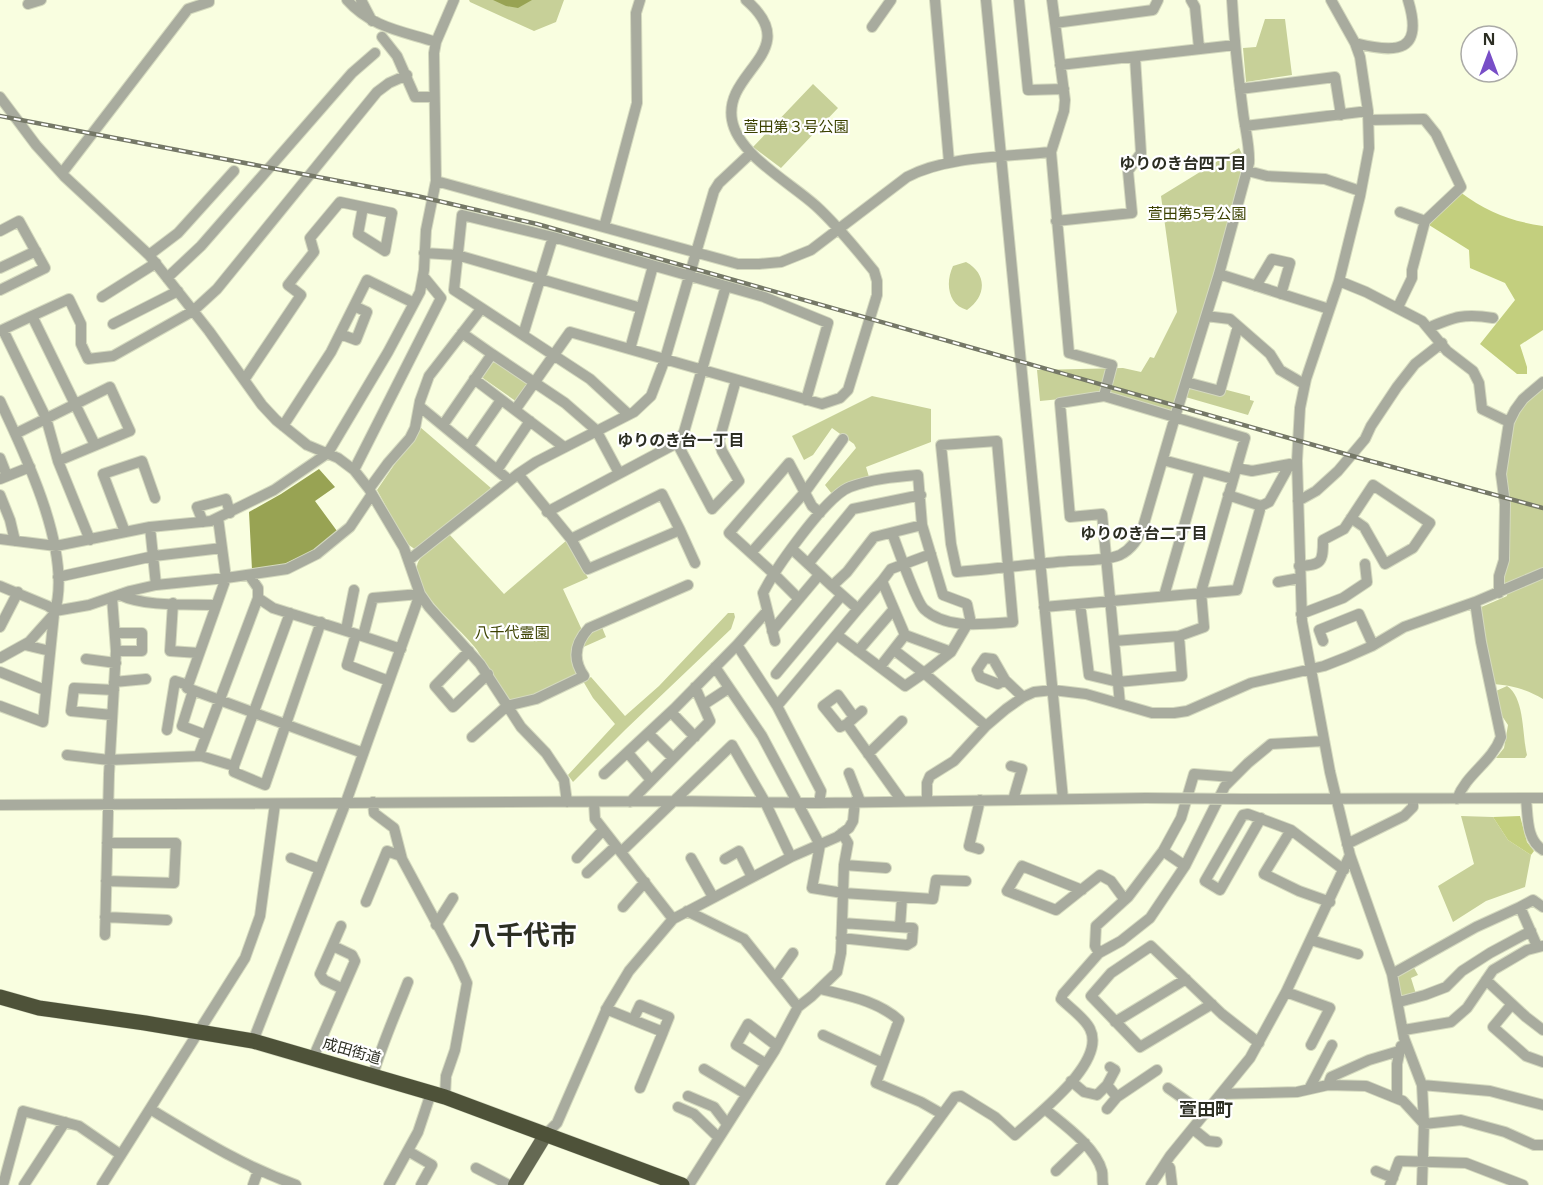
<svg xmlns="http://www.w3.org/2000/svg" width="1543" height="1185" font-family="'Open Sans','Noto Sans JP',sans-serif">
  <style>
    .green { fill: #c7d098 }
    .forest { fill: #c3cf7e }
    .water { fill: #98a353 }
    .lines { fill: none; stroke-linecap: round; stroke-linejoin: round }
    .minor-casing { stroke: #d4d9be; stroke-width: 12 }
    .major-casing { stroke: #d4d9be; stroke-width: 15 }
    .highway-casing { stroke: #d4d9be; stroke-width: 16 }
    .minor { stroke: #a8ab9e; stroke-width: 10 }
    .major { stroke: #656953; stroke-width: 14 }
    .highway { stroke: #4e5239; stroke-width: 15 }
    .rail-casing { stroke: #757867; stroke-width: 4.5 }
    .rail { stroke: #fff; stroke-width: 2; stroke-dasharray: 7; stroke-linecap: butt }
    .minor-bridge-casing { stroke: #d4d9be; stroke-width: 12; stroke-linecap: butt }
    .minor-bridge { stroke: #a8ab9e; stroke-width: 10 }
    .labels { text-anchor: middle; stroke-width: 4.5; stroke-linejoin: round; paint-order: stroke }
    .park-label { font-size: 15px; fill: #3c4201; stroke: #fff }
    .street-label { font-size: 15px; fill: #2c2e23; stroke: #fff }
    .neighbourhood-label { font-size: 16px; font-weight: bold; fill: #2c2e23; stroke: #fff }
    .quarter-label { font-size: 18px; font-weight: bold; fill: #2c2e23; stroke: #fff }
    .town-label { font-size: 27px; font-weight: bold; fill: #2c2e23; stroke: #fff }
  </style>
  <rect width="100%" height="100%" fill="#f9fee0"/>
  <path class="green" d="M469,0h95l-8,22 -22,9 -64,-29z
    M1265,19h20l7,56 -46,7 -3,-34 13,-1z
    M813,84l25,24 -57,60 -28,-21z
    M1239,148l7,14 -72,252 -62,-20 -72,7 -3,-31 86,-2 18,4 9,-15 4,1 23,-46 -16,-116z
    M966,262c22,12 20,35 1,48 -19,-5 -22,-27 -14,-44z
    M491,359l39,22 -13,21 -37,-26z
    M1186,383l37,6 27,7v4l4,1 -6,14 -66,-19z
    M1543,386v313c-17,-10 -32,-14 -52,-15l-12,-76 28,-12 -4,-14 2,-107 8,-54 5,-10z
    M872,396l59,13v33l-65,25 3,10 -37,17 -7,-9 31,-37 -2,-4 -22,-16 -19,27 -9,5 -12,-24z
    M420,427l71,61 -75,62 -10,-7 -29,-53z
    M449,534l55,60 63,-54 21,38 -25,11 19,41c-12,20 -12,24 -3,45l-45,22 -26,4c-10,-17 -20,-34 -31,-51 -14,-20 -64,-57 -60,-84 2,-13 23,-24 32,-32z
    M728,613h6l1,4 -4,12 -105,100 -53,53 -5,-7 47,-51 -22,-26 -10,-17 8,-4 34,39 34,-30z
    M601,625l5,12 -27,12 2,-6z
    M1507,686c18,12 15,49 20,69l-2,3h-29l8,-10 4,-23 -6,-9 -6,-25z
    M1461,816l32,1 15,23 23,15 -6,32 -39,14 -33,21 -15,-36 36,-22z
    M1413,966l5,9 -7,3 5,16 -15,4 -5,-23z"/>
  <path class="forest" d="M1460,192c27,20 50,29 83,34v104l-23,15 7,22v7h-10l-37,-30 35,-44 -10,-17 -35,-15 -1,-18 -40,-25z
    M1520,816l7,26 7,9 -3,4 -23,-15 -15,-23z"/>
  <path class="water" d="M493,0h39l-14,8 -12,-2z
    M319,469l16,18 -20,14 22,30 -24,20 -33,15 -28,4 -3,-58 32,-18z"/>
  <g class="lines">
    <g class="minor-casing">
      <path id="minor" d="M347,0c25,28 55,31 89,42
        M361,0l11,21
        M935,0l14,162
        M986,0l77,799
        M1019,0l9,90 36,-1
        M1052,0l13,100 -1,11 -13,41 18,201 43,12 -8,31
        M1191,0l4,7 4,41
        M1331,0l24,43c43,11 69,9 53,-43
        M28,4l13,-4
        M1055,23l98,-13 5,-10
        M872,27l19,-27
        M382,37l15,19 18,41h19
        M1060,65l175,-20
        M1240,89l95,-12 6,38
        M0,97l36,48 28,31 85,79 60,76 53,74 14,15 31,25 31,13 16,12 15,19 35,59 16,46 9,13 51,57 41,63 25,26 18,27 3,22
        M1369,120l55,-1 12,15 25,53 -36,34 -13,49v8l-14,29
        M1245,126l123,-15
        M1248,171l19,5 58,3 35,12
        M62,173l126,-164 21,-7v-2
        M436,181l302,83h21l22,-2 30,-12 96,-73c39,-21 99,-20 144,-25
        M1400,212l25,9
        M1056,221l76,-8 -4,-42 13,-18 -6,-96
        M604,227l33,-124 -1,-90 4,-13
        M0,231l19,-10 26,47 -45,22
        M424,253l33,2 184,53
        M149,255l29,-22 56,-62
        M0,268l36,-17
        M1219,274l110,35
        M167,278l34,-32 151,-173 23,-20
        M1339,281l27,11 56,29 25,30 26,20 6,12 3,26 27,13
        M1256,286l16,-27 18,4 -9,31
        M102,297l54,-34
        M32,316l37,-17 12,25v20l7,15 25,-3 80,-45 24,-22 160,-197 12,-9 18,-8
        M1206,316l24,3 40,35 10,16 24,14
        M113,324l65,-33
        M1428,328c26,-11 36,-15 65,-10
        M3,330l43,88 12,43 32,79
        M0,331l32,-15 63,129
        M462,333l30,21
        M340,334l16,6 11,-28 -13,-6
        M523,335l30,-98
        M630,349l23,-83
        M474,379l90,68
        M244,380l57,-85 -13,-10 26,-33 -4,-14 30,-36 52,11 -7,38 -27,-17 5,-27
        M1186,382l34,9 18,-65
        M0,401c25,53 74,154 54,213l-11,108 -43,-16
        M419,406l90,74
        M515,410l55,-78 252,72 18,-6 8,-8 29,-95v-14l-3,-10c-18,-22 -36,-45 -58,-65 -25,-23 -78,-51 -84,-86 -9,-49 73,-69 14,-120
        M628,414l-38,-35 -136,-89 8,-75 91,22 211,60 64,26 -22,77
        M443,425l49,-71 73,49 31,27 23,43
        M283,426l48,-74 36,-72 47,23
        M17,433l93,-46 20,44 -72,30
        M677,443l35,66 27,-28 -17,-30 -3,-10 17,-61
        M469,446l32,-46
        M0,458l7,18
        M1163,460l70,19
        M1237,468l15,3 38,-7
        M354,470l87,-172 -18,-22
        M497,470l33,-49
        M518,474l53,65 17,30 92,-39 -18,-36 -91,45
        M0,479l30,-12
        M369,489l19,-26 22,-25 5,-10 5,-27 9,-25 52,-67
        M0,495l10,25 5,21
        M1228,495l33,11
        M1298,501l18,-10 22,-20 27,-32 6,-13 26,-39 18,-23 27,-21
        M547,512l130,-69 7,-11 42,-146
        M218,518l8,60 -39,110 176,65
        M203,522l-6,-15 29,-8 4,14
        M150,527l6,58
        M680,530l15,33
        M125,532l-22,-58 39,-13 13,37
        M892,533c5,13 24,69 32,76 23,21 60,15 89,13l-16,-181 -56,4 10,99 6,28c37,-3 75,-8 112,-11 16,-1 36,0 51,-6 12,-6 18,-16 23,-28l32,-110 44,-143 30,-111c1,-17 -4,-34 -6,-51 -5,-37 -9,-74 -11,-112
        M0,539l56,7 94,-19 61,-6 63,-31 54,-37 60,-101 32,-60 4,-22 2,-40 10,-49 -2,-128 2,-11 18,-42
        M792,549l40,37
        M751,553l54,-61 38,-53
        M409,560l109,-86 18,-12 98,-50 17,-16 14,-37 49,-168 5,-8 32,-30
        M808,564l45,-55 68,-14
        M1299,566c23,-1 24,-4 24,-26l21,-11 29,-44 57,38 -17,25 -28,16 -21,-37 -13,-9
        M249,575l9,13v10l15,10 83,26 -9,31 42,16
        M58,577l96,-21 68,-8
        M882,581l9,-12 40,-15
        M1278,582l22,-4
        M0,586l48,20 7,5 34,-6 41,-14 26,-6 70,-7 61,-9 30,-15 33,-27 22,-33
        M1499,593v-17l5,-16 1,-56 -4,-30 8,-52 6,-12 8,-11 20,-17
        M120,595c25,12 69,9 96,10
        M1164,596l36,-126
        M799,599l-26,-26 -44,-40 60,-70 23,43 8,7
        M173,603l-3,48 29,2
        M1080,604l9,71 29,7 64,-6 -3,-40
        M1044,607l193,-17 24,-84 8,-4 21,-38
        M858,609l24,-28 23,54 46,17
        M1301,614l42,-16 24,-16 -2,-18
        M0,627l18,-35
        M346,630l8,-40
        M772,631l47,-56
        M116,633h26v18h-26
        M356,634l45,15
        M837,635l68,51 19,-13 62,53
        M775,641l-12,-48c12,-24 63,-97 87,-106 21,-8 45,-10 68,-12l4,50 21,70 24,9 4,19
        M1114,641l65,-5 25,-9 -3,-35 44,-154 -141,-42 -44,7 10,114 32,-3 18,190
        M1323,641l-4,-11 40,-16 14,31
        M25,645l25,6
        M737,645l30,-34
        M894,650l30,23 27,-21 17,-29
        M469,651l-34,35 18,21 35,-33
        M858,651l36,-42
        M0,658l29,-16 25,-28
        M86,659l30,4
        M715,667l47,69 58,109 -8,43 31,5 90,6 3,-19 30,1
        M880,667l25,-32
        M0,672l45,18
        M776,674l66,-79
        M1005,680l-7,4 -18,-7 -3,-7 8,-12 8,1 12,21 18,17
        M114,682l32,-3
        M193,691l-11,35 24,9
        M703,705l26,-17
        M777,706l81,-97 -26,-23 15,-14 27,-35 48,-12
        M862,711l-15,13 7,-7 -16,-22 -15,11 17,21 7,-3 55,77
        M671,712l24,25
        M112,715l-41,-4 3,-23 40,2
        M167,730l8,-49 13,4
        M648,733l25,25
        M472,737l35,-31 29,-7 48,-23c-12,-17 -9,-33 5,-48l99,-43
        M628,753l23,27
        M868,754l34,-33
        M67,755l42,5 92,-4 33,10 56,-153
        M199,755l59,-157
        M234,766v6l31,13 56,-163
        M1011,766l11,3 -9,31
        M849,773l11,28
        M604,774l70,-65 63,-64 40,61 44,85 -2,12
        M1243,799l300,-1
        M1457,799c9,-25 35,-37 44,-62l-20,-95 -6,-40
        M1526,799c2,17 0,41 17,51
        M927,801v-18l3,-7 24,-15 32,-35 20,-17 17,-12 11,-5 19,-2 33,4 66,19h22l13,-2 64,-28 73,-17 23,-9 25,-11 32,-19 71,-25 68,-29
        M373,802l1,11 20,15 8,31 56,104 9,20 -12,67 -9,26 -1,21
        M594,802l1,17 78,100
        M630,802l80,-81 -15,-34
        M0,805l674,-4 145,2 327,-5
        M1261,818l-41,72 -15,-9 38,-66 5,-1 43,16 53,40
        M1291,830l-27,44 35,17 31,11
        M1347,844l57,-28 9,-9v-8
        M979,849l-10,-3 11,-46
        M1163,851l22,15
        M621,852l111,-107 33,57 26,55
        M1350,855l42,119 12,64 18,47 2,39 -2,61
        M291,858l29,11
        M577,858l26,-28
        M691,858l22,39
        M725,859l14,-8 13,26
        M844,865l42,3
        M587,873l29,-27
        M106,881l68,2 2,-40h-69
        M1082,890l-60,-24 -15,25 49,19 44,-35 11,6 14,19
        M366,902l21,-51 14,5
        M623,907l22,-25
        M1520,907l13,-7 10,7
        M687,911l57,28 54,68
        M105,917l62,3
        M436,925l17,-27
        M341,926l-21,48 4,6 19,9
        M900,927l2,-30
        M105,935l4,-161 7,-123 -4,-54
        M841,938l66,7 5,-3 1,-14 -71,-5
        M1311,940l47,14
        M1099,953l-4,-7 1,-20 32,-29 35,-46 18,-33 13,-44 38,3
        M1392,974l84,-47 44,-20 17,39
        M776,977l17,-24
        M1486,980l40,37 17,13
        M820,989c28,7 56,11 79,31l-23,63 45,19 21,12
        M1286,992l44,16 -19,37
        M1399,1002l26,-7 21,-8 16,-16 28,-18 41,-22
        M1212,1004l-72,43 -49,-51 20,-23 40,-27 71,68 37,29
        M1512,1004l-19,23 33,29 17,6
        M606,1009l57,23 -23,56
        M633,1020l7,-15 29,12 -6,15
        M1115,1022l71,-43
        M1404,1030l47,-8 16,-14 26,-38 34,-20 15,-4
        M823,1035l60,28
        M253,1041l93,-239 74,-208 -47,4 -10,38
        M313,1058l42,-97 -3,-6 -19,-9
        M766,1064l-30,-19 12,-21 29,22
        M704,1069l42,25
        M373,1075c9,-31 23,-62 35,-93
        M1071,1081l13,11 13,3 10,-10 8,-15 -5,-3
        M1107,1085l10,12 40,-27
        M1328,1085l3,-8 38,-17 30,-9
        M1422,1085l68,6 53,14
        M1168,1088l37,26
        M1309,1089l23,-44
        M1221,1094l76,-2 31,-7 38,1 37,15 21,23 37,-4 44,12 29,13h9
        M688,1096l26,11 13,17
        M1397,1098v-34l4,-18
        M678,1107l16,7 25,24
        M150,1109c50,30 91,56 146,76
        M1045,1109c18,15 51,38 57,62 1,4 0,10 1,14
        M1107,1109l10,-12
        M1193,1129l15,12 9,1
        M546,1134l11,-11 51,-117 21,-35 44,-52 118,-62 46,-20 12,-9 4,-7 2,-20
        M408,1151l24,14 -11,20
        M1166,1162l4,6 2,17
        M252,1167l6,4 -5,14
        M476,1168l33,17
        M1056,1171l29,-28
        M1376,1171l17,7
        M3,1185l20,-74 56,15 42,29
        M24,1185l41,-63
        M102,1185l143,-227 15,-42 15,-112
        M389,1185l29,-53 13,-39
        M689,1185l86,-135 23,-43 14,-11 25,-24 4,-19 3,-88 4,-22 -6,-10
        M891,1185l64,-88 6,-1 34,21 20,18c21,-20 92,-72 75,-106 -5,-11 -20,-21 -29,-30l2,-5 36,-41 22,-12 29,-23 35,-52 40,-80 23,-23 23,-19 53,-3
        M1151,1185l19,-29 80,-98 36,-66 64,-137 -20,-83 -28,-151 -5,-160 3,-53 6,-29 33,-98 21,-85 9,-48 -1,-37 -8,-54 -5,-14
        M1390,1185l9,-24 67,2 57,22"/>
    </g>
    <g class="major-casing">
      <path id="major" d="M515,1185l31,-51"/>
    </g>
    <g class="highway-casing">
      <path id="highway" d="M0,997l39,11 106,15 108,18 192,56 237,88"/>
    </g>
    <use href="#minor" class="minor"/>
    <use href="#major" class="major"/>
    <use href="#highway" class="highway"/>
    <g class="rail-casing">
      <path id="rail" d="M0,116l417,80 120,28 826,235 180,49"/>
    </g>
    <use href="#rail" class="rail"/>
    <g class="minor-bridge-casing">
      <path id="minor-bridge" d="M1146,798l97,1"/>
    </g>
    <use href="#minor-bridge" class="minor-bridge"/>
  </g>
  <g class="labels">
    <g class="park-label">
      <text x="796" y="132">萱田第３号公園</text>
      <text x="1197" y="219">萱田第5号公園</text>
      <text x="512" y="638">八千代霊園</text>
    </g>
    <g class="street-label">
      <text transform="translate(352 1051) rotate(16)" y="5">成田街道</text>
    </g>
    <g class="neighbourhood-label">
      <text x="1183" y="169">ゆりのき台四丁目</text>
      <text x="681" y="446">ゆりのき台一丁目</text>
      <text x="1144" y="539">ゆりのき台二丁目</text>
    </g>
    <g class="quarter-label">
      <text x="1206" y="1116">萱田町</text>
    </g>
    <g class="town-label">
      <text x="523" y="945">八千代市</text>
    </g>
  </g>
  <g transform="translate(1489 54)"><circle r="28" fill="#ffffff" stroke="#ababa7" stroke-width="1.5"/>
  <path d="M0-4.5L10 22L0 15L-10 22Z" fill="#784ec7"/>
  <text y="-9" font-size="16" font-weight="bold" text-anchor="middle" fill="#2c2e23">N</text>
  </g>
</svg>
